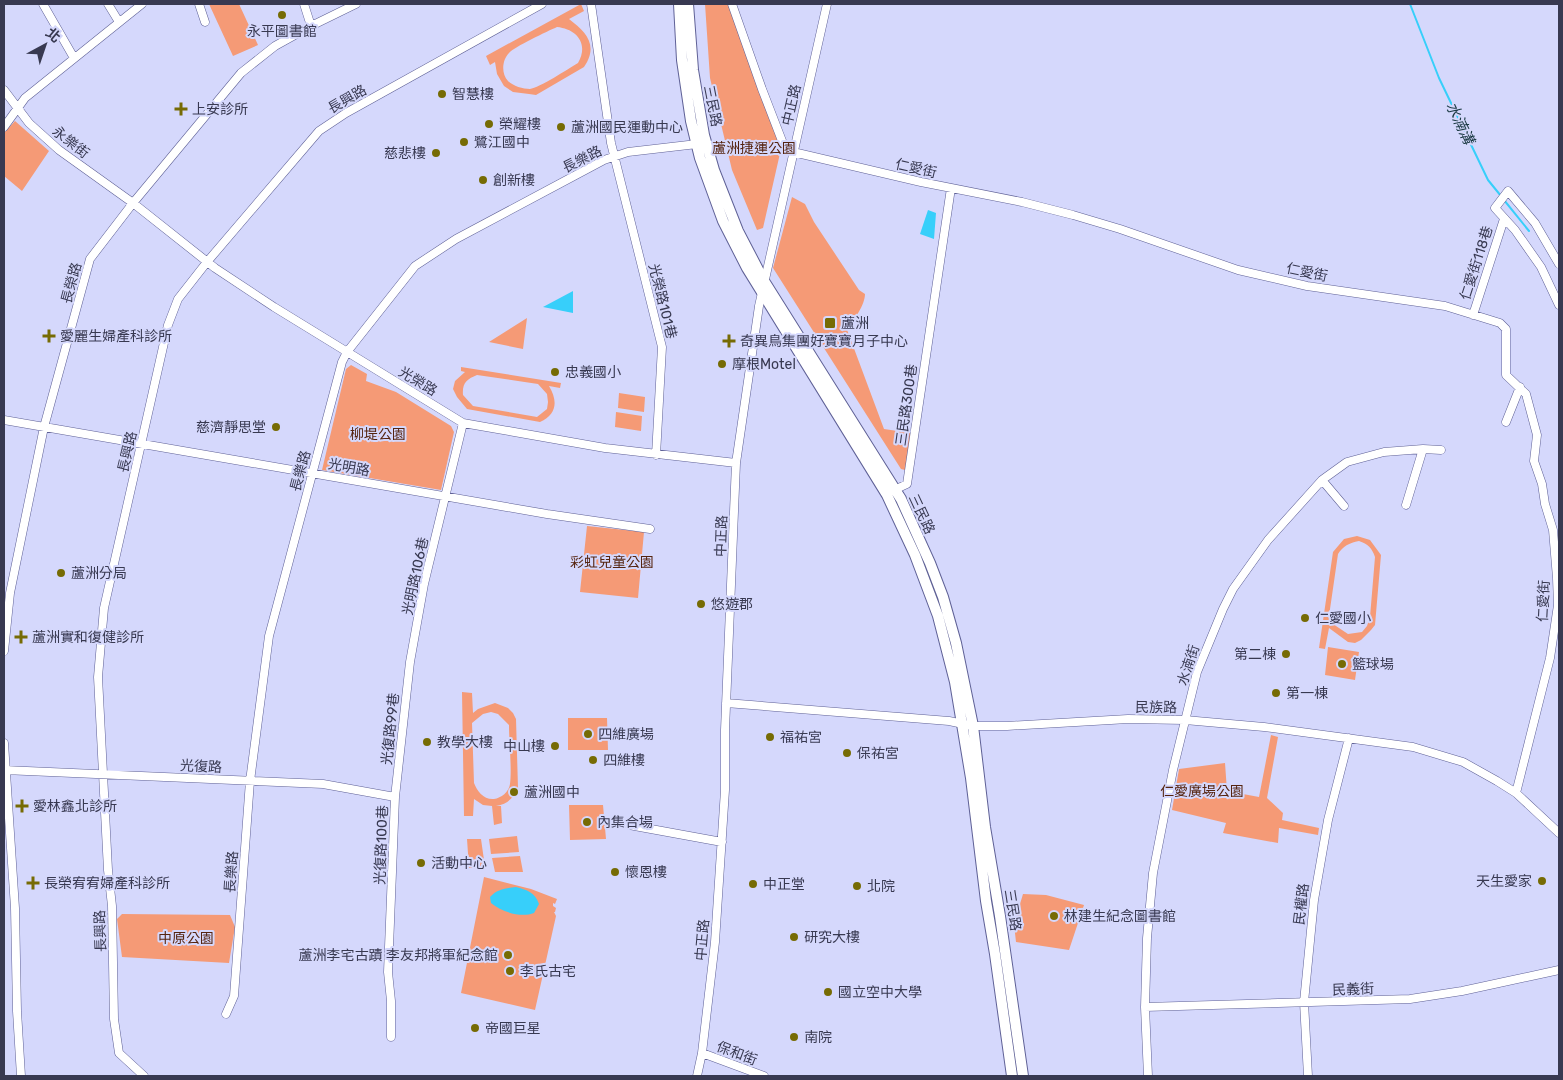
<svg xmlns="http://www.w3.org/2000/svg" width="1563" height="1080" font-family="Rubik,'Noto Sans TC',sans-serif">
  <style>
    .green { fill: #f59a76; fill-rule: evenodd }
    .water { fill: #37cffa }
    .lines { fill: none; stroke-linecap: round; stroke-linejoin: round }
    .stream { stroke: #37cffa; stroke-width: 2 }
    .minor-casing { stroke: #5f6196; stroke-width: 9 }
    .major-casing { stroke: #5f6196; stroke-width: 12 }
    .minor { stroke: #fff; stroke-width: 8 }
    .major { stroke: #fff; stroke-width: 10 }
    .poi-dot { fill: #766b04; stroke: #d5d8fc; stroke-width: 2 }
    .labels { text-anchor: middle; stroke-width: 4; stroke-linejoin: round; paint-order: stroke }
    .poi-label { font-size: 14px; fill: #383951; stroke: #d5d8fc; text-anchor: start }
    .street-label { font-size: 14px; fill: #383951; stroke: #d5d8fc }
    .park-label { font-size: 14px; fill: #55240f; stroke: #d5d8fc }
    .water-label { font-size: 15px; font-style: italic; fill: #1c3a44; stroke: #d5d8fc }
  </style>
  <rect width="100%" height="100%" fill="#d5d8fc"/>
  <path class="green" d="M209,4h30l19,41 -25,11z
    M581,4l3,7 -15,8c17,13 30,26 15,48l-48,28 -7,-1 -16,-2 -9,-6 -7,-12 -2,-12 -5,3 -4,-9zM557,27c20,2 32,17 21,36 -10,6 -39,25 -48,26 -7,0 -17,-3 -22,-8 -7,-7 -6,-21 1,-28 5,-6 39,-22 48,-26z
    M705,4h24l52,145 -18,79 -6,2 -25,-60 -22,-92z
    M15,121l34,30 -27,40 -18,-15v-43z
    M792,197l13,7 9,18 45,68 6,4c0,11 -11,27 -19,33l38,102 27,4 -6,37 -4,-1 -128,-201z
    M527,318l-4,31 -34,-7z
    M351,365l16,9 -1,7 30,11 55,34 3,6 -13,58 -119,-20 24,-101z
    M461,367l100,16 -1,5 -11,-2c9,15 8,28 -9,36l-73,-13 -10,-12 -4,-8 2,-8 10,-9 -4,-1zM477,375l61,9 9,10 1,8 -1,7 -10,8 -64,-11 -10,-11c-1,-12 4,-16 14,-20z
    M619,393l26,4 -1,15 -26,-4z
    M616,412l26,4 -1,15 -26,-4z
    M587,526l57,6 -6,66 -58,-6z
    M1357,536l13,4 11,15 -6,70 -4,5 -10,10 -6,3 -7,-1 -19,-14 -4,21 -6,-1 14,-96 11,-13zM1359,541c9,3 13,7 16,16l-5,60 -3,9 -5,6 -14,2 -15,-10 -4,-8 9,-62c5,-8 11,-11 21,-13z
    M1328,647l31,5 -4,28 -30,-5z
    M462,692l10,1 1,20 5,-4 17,-6 13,5 5,5 3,6 2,69c-5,10 -10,16 -22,18h5l1,17 -8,2 -2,-19 -9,-1 -9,-6 -1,17h-9zM491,712l7,2 11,11c0,17 3,44 1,59 -1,8 -9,14 -16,15 -10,1 -17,-8 -20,-16l-2,-60 11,-9z
    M568,718h39l1,32h-40z
    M1271,735l7,2 -11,61 16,15 -1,7 37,8 -1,7 -39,-7 -1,15 -55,-10 3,-10 -54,-13 7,-41 46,-6 2,28 32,6z
    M569,805h34l3,34 -36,1z
    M517,836l2,16 -28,2 -2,-15z
    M467,839h14l4,28 -16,1z
    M520,856l3,16h-28l-3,-14z
    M484,877l47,12 26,10 -2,5 -2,-1v3l3,2 -1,4h-1l2,4 -21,94 -74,-17z
    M1023,894l23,1 38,10 -15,45 -53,-8 -2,-18z
    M122,914l108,1 5,12 -6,36 -107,-6 -5,-38z"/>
  <path class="water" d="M928,210l8,3 -2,26 -14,-5z
    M573,291v22l-30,-6z
    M516,887c11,3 19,5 23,17l-5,9c-13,5 -32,-1 -43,-10l-1,-6c7,-8 16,-9 26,-10z"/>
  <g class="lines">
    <path class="stream" d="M1410,4l29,74 49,102 13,16
      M1504,200l25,31"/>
    <g class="minor-casing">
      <path id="minor" d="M43,4l31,54
        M108,4l11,18
        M199,4l6,18
        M304,4l7,22
        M591,4l20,139 51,204 -6,108
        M732,4l30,85 22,57 9,6 128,30 101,20 51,13 47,14 118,41 69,16 138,20 55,17 6,6v46l20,19 11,41 -3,26 8,23 3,20 8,26 4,48 1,27 -8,53 -34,135
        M4,90l25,33 30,27 74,53 82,65 59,39 189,116 142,25 131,15
        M4,127l21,-29 117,-94
        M1559,264l-24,-41 -27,-32 -13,17 20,22 26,37 18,38
        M1473,315l31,-96
        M4,420l543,94 103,15
        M1506,422l14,-35
        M1322,480l22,26
        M892,491l15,-7 44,-296
        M1406,505l17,-56
        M4,651l6,-58 34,-166 46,-168 43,-56 108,-130 34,-27 36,-20 45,-22
        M726,703l223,18 24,5h34l121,-7 57,1 79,7 149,20 50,15 34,19 19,12 43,40
        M4,743l11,165 2,103 4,65
        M4,770l319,14 72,13
        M629,825l93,17
        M1145,1007l265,-8 52,-8 97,-21
        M226,1014l8,-18 16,-215 19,-145 73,-274 5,-10 68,-86 41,-27 148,-79 24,-8 69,-8
        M391,1037v-36l-3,-29 7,-175 15,-135 14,-78 39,-161
        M702,1053l62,23
        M144,1076l-25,-23 -5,-34 -2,-113 -4,-36 -10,-193 6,-69 64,-283 10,-26 29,-37 112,-131 27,-18 196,-109
        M697,1076l5,-23 13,-111 10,-152v-60l11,-267 23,-157 68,-302
        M1148,1076l-3,-69 2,-69 6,-65 20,-103 24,-98 26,-63 10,-20 35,-49 54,-60 25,-18 37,-10 39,-3 18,1
        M1308,1076l-4,-74 10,-102 14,-80 21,-82"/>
    </g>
    <g class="major-casing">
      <path id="major" d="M679,4l3,56 9,61 9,37 23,63 24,47 140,227 28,60 23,61 17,66 16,96 15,123 9,53 17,122
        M688,4l5,66 11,65 10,35 24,61 26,50 137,218 29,64 13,34 13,46 17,83 12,101 15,89 23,160"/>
    </g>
    <use href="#minor" class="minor"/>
    <use href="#major" class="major"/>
  </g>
  <g class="poi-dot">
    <circle cx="282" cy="15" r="5"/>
    <circle cx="442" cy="94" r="5"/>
    <path d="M178.5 101.5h5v5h5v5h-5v5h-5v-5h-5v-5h5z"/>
    <circle cx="489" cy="124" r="5"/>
    <circle cx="561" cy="127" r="5"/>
    <circle cx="464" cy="142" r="5"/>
    <circle cx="436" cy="153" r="5"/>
    <circle cx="483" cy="180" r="5"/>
    <rect x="824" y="317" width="12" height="12" rx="2.5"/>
    <path d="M46.5 328.5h5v5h5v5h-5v5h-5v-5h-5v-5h5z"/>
    <path d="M726.5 333.5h5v5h5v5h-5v5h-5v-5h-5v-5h5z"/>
    <circle cx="722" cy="364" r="5"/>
    <circle cx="555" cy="372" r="5"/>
    <circle cx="276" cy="427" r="5"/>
    <circle cx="61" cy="573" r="5"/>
    <circle cx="701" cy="604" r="5"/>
    <circle cx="1305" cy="618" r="5"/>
    <path d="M18.5 629.5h5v5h5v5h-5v5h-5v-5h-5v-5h5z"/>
    <circle cx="1286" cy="654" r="5"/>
    <circle cx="1342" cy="664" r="5"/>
    <circle cx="1276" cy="693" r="5"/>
    <circle cx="588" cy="734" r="5"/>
    <circle cx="770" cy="737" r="5"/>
    <circle cx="427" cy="742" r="5"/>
    <circle cx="555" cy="746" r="5"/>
    <circle cx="847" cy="753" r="5"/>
    <circle cx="593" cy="760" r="5"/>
    <circle cx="514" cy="792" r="5"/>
    <path d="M19.5 798.5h5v5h5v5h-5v5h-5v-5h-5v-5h5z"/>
    <circle cx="587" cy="822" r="5"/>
    <circle cx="421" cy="863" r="5"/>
    <circle cx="615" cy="872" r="5"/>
    <circle cx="1542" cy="881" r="5"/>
    <path d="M30.5 875.5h5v5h5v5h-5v5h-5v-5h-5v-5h5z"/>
    <circle cx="753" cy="884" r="5"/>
    <circle cx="857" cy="886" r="5"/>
    <circle cx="1054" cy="916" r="5"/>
    <circle cx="794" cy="937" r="5"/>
    <circle cx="508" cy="955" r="5"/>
    <circle cx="510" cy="971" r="5"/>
    <circle cx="828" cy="992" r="5"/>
    <circle cx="475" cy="1028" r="5"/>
    <circle cx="794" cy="1037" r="5"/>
  </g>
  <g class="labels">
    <g class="poi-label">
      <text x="282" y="36" text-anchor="middle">永平圖書館</text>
      <text x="452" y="99">智慧樓</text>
      <text x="192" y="114">上安診所</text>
      <text x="499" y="129">榮耀樓</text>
      <text x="571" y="132">蘆洲國民運動中心</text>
      <text x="474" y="147">鷺江國中</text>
      <text x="426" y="158" text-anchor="end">慈悲樓</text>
      <text x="493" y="185">創新樓</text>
      <text x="841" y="328">蘆洲</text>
      <text x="60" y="341">愛麗生婦產科診所</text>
      <text x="740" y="346">奇異鳥集團好寶寶月子中心</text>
      <text x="732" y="369">摩根Motel</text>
      <text x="565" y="377">忠義國小</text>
      <text x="266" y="432" text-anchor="end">慈濟靜思堂</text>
      <text x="71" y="578">蘆洲分局</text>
      <text x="711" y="609">悠遊郡</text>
      <text x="1315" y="623">仁愛國小</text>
      <text x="32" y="642">蘆洲實和復健診所</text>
      <text x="1276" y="659" text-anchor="end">第二棟</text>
      <text x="1352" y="669">籃球場</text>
      <text x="1286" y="698">第一棟</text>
      <text x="598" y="739">四維廣場</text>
      <text x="780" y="742">福祐宮</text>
      <text x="437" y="747">教學大樓</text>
      <text x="545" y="751" text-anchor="end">中山樓</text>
      <text x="857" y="758">保祐宮</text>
      <text x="603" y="765">四維樓</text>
      <text x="524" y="797">蘆洲國中</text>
      <text x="33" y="811">愛林鑫北診所</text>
      <text x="597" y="827">內集合場</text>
      <text x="431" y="868">活動中心</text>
      <text x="625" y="877">懷恩樓</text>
      <text x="1532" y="886" text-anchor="end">天生愛家</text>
      <text x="44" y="888">長榮宥宥婦產科診所</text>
      <text x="763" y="889">中正堂</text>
      <text x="867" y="891">北院</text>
      <text x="1064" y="921">林建生紀念圖書館</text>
      <text x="804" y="942">研究大樓</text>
      <text x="498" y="960" text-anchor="end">蘆洲李宅古蹟 李友邦將軍紀念館</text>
      <text x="520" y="976">李氏古宅</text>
      <text x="838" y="997">國立空中大學</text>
      <text x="485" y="1033">帝國巨星</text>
      <text x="804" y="1042">南院</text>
    </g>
    <g class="street-label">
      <text transform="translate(347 99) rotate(-30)" y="5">長興路</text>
      <text transform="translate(791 105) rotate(-77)" y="5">中正路</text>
      <text transform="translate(713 106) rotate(79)" y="5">三民路</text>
      <text transform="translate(71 142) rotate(38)" y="5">永樂街</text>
      <text transform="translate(582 159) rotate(-27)" y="5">長樂路</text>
      <text transform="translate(916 168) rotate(13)" y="5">仁愛街</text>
      <text transform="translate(1476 263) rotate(-72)" y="5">仁愛街118巷</text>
      <text transform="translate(1307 272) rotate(12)" y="5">仁愛街</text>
      <text transform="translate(71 283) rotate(-75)" y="5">長榮路</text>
      <text transform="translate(663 301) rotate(76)" y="5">光榮路101巷</text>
      <text transform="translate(418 381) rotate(31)" y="5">光榮路</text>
      <text transform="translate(906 405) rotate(-82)" y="5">三民路300巷</text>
      <text transform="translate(127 452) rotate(-77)" y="5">長興路</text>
      <text transform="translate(349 467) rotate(10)" y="5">光明路</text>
      <text transform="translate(300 471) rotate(-75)" y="5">長樂路</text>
      <text transform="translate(922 514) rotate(65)" y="5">三民路</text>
      <text transform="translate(721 536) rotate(-88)" y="5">中正路</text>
      <text transform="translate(415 576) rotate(-78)" y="5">光明路106巷</text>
      <text transform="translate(1543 601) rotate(-87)" y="5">仁愛街</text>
      <text transform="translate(1188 665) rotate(-72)" y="5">水湳街</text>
      <text transform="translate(1156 707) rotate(1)" y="5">民族路</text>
      <text transform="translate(390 729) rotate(-84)" y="5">光復路99巷</text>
      <text transform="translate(201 766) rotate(3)" y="5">光復路</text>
      <text transform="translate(381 845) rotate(-88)" y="5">光復路100巷</text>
      <text transform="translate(231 872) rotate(-86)" y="5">長樂路</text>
      <text transform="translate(1301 904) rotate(-83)" y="5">民權路</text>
      <text transform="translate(1013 910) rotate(81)" y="5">三民路</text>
      <text transform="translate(100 931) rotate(-92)" y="5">長興路</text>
      <text transform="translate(702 940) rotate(-85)" y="5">中正路</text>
      <text transform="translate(1353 989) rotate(-2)" y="5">民義街</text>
      <text transform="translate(737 1053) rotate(21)" y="5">保和街</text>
    </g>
    <g class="park-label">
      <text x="754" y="153">蘆洲捷運公園</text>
      <text x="378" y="439">柳堤公園</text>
      <text x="612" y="567">彩虹兒童公園</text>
      <text x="1202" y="796">仁愛廣場公園</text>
      <text x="186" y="943">中原公園</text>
    </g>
    <g class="water-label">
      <text transform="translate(1460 123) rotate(64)" y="5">水湳溝</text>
    </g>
  </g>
  <rect width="1563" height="1080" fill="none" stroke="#383951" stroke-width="10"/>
  <g transform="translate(45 45) rotate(40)" stroke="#d5d8fc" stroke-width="4" paint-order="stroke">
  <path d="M0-4L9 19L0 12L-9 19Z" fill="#383951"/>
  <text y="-8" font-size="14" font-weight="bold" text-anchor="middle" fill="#383951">北</text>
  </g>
</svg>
